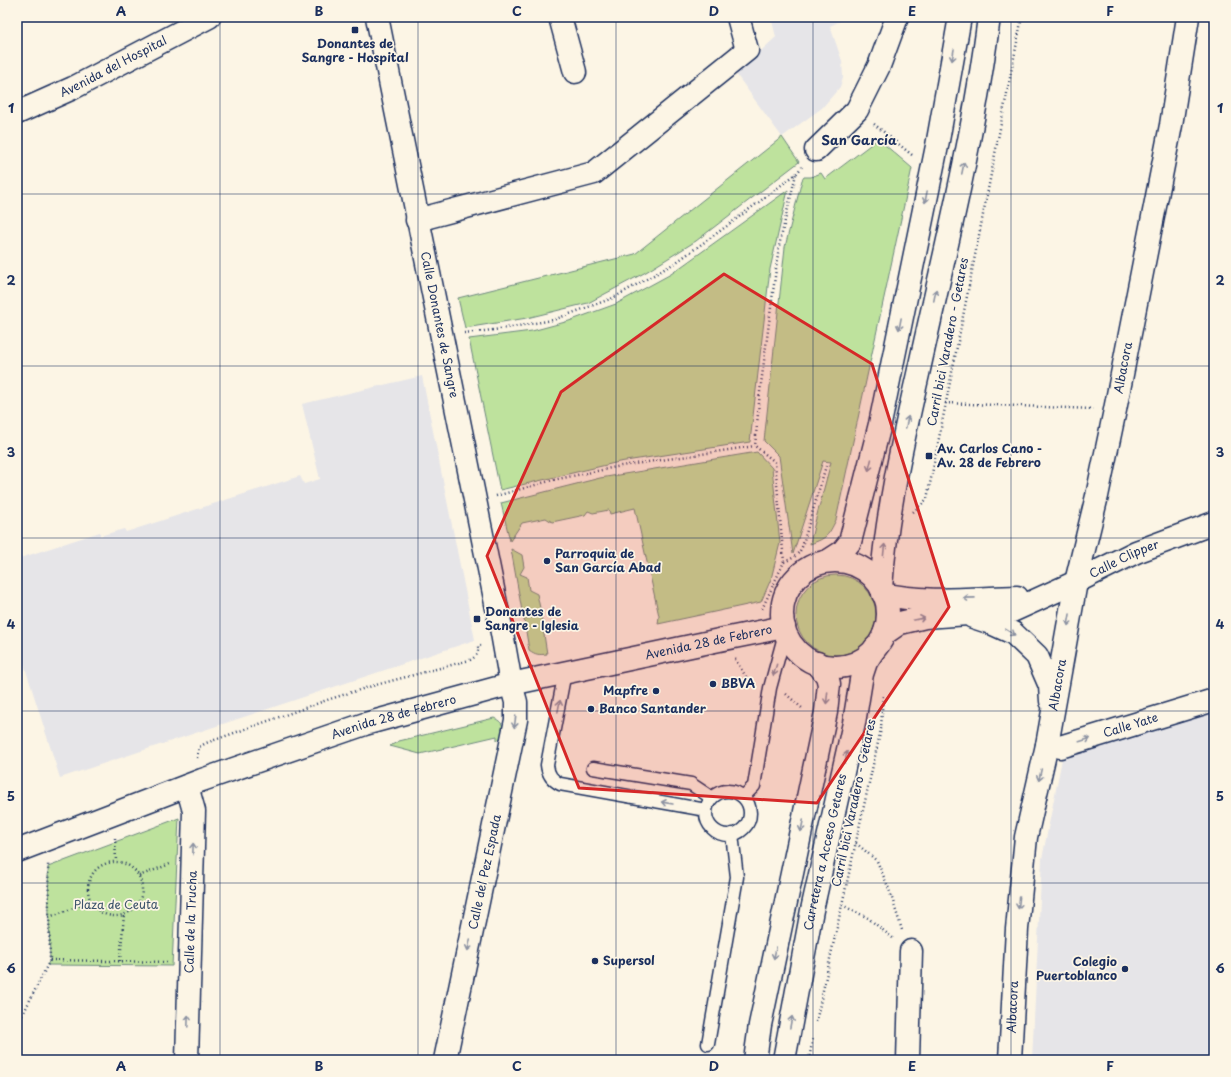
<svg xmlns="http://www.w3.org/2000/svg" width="1231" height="1077" font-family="'Playpen Sans',sans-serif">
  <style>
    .built { fill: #e6e5e8 }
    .green { fill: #bee29d; stroke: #6c887e }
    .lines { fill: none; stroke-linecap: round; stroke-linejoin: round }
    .lane-casing { stroke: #1b2f5e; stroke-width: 15 }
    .street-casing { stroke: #1b2f5e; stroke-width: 25 }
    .secondary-casing { stroke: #1b2f5e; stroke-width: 25 }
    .path { stroke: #1b2f5e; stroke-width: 2.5; stroke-dasharray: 1 3; stroke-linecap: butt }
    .lane { stroke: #fcf5e5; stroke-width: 12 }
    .street { stroke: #fcf5e5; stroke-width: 22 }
    .secondary { stroke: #fcf5e5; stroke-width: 22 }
    .oneway { stroke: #8c92a2 }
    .marked { fill: #d62828; fill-opacity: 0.2; stroke: #d62828; stroke-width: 3; stroke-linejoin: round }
    .grid { fill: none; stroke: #1b2f5e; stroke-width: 1; stroke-opacity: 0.55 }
    .poi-dot { fill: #1b2f5e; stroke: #fcf5e5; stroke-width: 1.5 }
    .labels { text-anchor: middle; stroke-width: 3.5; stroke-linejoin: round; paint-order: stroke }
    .poi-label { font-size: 12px; font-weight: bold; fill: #1b2f5e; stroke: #fcf5e5; text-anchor: start }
    .street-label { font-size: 12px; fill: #1b2f5e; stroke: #fcf5e5 }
    .park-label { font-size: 12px; fill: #3c536b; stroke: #fcf5e5 }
    .neighbourhood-label { font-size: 13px; font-weight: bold; fill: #1b2f5e; stroke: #fcf5e5 }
    .neatline { fill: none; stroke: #1b2f5e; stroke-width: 1.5 }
    .grid-label { font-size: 13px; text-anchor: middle; font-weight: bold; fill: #1b2f5e }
  </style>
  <rect width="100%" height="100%" fill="#fcf5e5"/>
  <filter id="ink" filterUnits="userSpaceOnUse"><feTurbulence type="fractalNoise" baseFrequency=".025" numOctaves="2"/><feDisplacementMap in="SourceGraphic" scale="8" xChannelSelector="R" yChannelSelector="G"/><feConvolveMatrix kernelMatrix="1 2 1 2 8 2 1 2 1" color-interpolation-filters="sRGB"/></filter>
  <g filter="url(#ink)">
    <path class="built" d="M771,17h77l-18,9 12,35 1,16 -3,10 -18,21 -40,29 -46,-63 40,-37z
      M422,376l53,264 -415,138 -43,-136v-83l83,-27v4l24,-7 2,3 174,-56 4,8 16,-5 -18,-75z
      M1214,709v351h-182l10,-201 21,-105z"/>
    <path class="green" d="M782,137l17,25 -103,79 -50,31 -58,31 -61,15 -62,10 -7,-30 177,-44z
      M878,139l34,29 -76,352c-8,16 -9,18 -26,24l4,-18 17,-64 -8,-1 -30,93 -14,-98 -15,-15 21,-194 17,-67 2,-3h7l10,-4 4,6z
      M788,190l-18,79 -20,173 -131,20 -119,28 -31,-151 63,-8 37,-10 47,-17 55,-30z
      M757,452l15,16 8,75 -9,36 -10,23 -103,22 1,-8 -24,-108 -25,6 -1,-4 -16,3 -5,-2 -3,4 -33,7 -6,-4 -24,5 -12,18 -9,-38 99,-25z
      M511,549l11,6 2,12 -4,7 7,3 2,13 8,4 3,14 -1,4 -14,2 -3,-3z
      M796 615a40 40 0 1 1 80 0a40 40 0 1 1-80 0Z
      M541,615l6,39c-8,1 -11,1 -18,-4l-5,-31z
      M494,718c11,5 10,11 7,21l-4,1v-4l-77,18 -30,-8 9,-5z
      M179,818l-7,148 -125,-1 3,-5 -2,-93z"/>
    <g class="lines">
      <g class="lane-casing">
        <path id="lane" d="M565,672l-18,93c1,10 5,15 13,19l146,26
          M593,768l98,16 21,14
          M706 813a22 22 0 1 1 44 0a22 22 0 1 1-44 0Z
          M743,797l11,-11 16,-98 15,-55
          M708,1044l29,-167 -5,-43"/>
      </g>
      <g class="street-casing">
        <g id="street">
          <path id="s1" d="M377,17l125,616 9,51 5,18v18l-71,340"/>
          <path d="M560,17l15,55"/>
          <path d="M816,150l41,-40 22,-44 18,-49"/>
          <path d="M417,220l177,-47 153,-123 -9,-33"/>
          <path d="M883,594c43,10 90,4 134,3"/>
          <path d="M973,617l18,6 22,10 24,23 13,30 1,15"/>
          <path id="s2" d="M884,634l16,-11 25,-6 87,-6 64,-29 60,-30 78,-29"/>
          <path id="s3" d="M1047,745l13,2 154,-47"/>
          <path d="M187,786l7,25 -7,249"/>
          <path d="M908,1060l3,-109"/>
          <path id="s4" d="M1010,1060l7,-131 9,-92 21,-92 29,-163 21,-86 18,-86 56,-285 17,-108"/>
        </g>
      </g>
      <g class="secondary-casing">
        <g id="secondary">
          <path id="s5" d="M17,113l56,-25 136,-71"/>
          <path d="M828,561l14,-9 8,-10 30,-118 57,-278 23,-129"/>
          <circle cx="835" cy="614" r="53"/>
          <path d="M881,588c5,-72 21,-144 37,-214 26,-119 56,-237 71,-357"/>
          <path id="s6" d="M17,851l185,-71 163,-56 146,-40 213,-45 60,-12"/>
          <path d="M755,1060l5,-35 66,-313 3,-28 -2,-8 -10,-13"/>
          <path id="s7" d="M784,1060l28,-150 42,-187 8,-49 4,-12 9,-14"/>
        </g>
      </g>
      <path class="path" d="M874,124l38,31
        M464,333l30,-3 59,-10 60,-22 62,-35 52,-37 69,-52 6,-7
        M945,403l148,6
        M496,496l57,-16 68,-14 134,-20
        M913,512l14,-13 95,-482
        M784,562c9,-4 14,-6 18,-15l24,-81
        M762,609l22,-47 -9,-100 -20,-16 5,-54 19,-146 17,-72
        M735,659l13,21 6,2
        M786,694l17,15
        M197,758l2,-11 7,-4 124,-44 42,-13 98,-26c6,-3 9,-7 8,-14l3,-1
        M115,838l1,23
        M856,843l21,18 12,28 13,41
        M88 889a27 27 0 1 1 54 0a27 27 0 1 1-54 0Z
        M139,876l31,-12
        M842,905l26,13 26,21
        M49,917l41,-15
        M50,960l118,2
        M120,961l4,-46
        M816,1022l65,-293 2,-35
        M17,1026l33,-66 -2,-98
        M809,1060l4,-23"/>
      <use href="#lane" class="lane"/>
      <use href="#street" class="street"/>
      <use href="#secondary" class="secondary"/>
    </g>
    <defs><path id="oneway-shaft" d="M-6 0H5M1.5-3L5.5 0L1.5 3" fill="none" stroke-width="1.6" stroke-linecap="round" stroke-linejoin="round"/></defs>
    <g class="oneway">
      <use href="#oneway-shaft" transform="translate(953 55) rotate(100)"/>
      <use href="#oneway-shaft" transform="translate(963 168) rotate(-78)"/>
      <use href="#oneway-shaft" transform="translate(926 197) rotate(101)"/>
      <use href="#oneway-shaft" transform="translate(935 295) rotate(-78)"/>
      <use href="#oneway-shaft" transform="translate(900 324) rotate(101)"/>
      <use href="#oneway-shaft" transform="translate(907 422) rotate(-78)"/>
      <use href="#oneway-shaft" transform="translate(870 465) rotate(104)"/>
      <use href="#oneway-shaft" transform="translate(884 550) rotate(-84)"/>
      <use href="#oneway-shaft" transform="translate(969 598) rotate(179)"/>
      <use href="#oneway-shaft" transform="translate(919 619) rotate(-12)"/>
      <use href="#oneway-shaft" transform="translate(1069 620) rotate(100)"/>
      <use href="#oneway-shaft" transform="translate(1010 632) rotate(31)"/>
      <use href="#oneway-shaft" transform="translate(775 670) rotate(106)"/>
      <use href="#oneway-shaft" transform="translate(827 698) rotate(96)"/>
      <use href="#oneway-shaft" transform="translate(559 706) rotate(-79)"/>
      <use href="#oneway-shaft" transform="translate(515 722) rotate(97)"/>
      <use href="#oneway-shaft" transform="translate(1085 740) rotate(-17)"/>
      <use href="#oneway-shaft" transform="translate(846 757) rotate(-77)"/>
      <use href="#oneway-shaft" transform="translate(1040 775) rotate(103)"/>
      <use href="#oneway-shaft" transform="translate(667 803) rotate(-170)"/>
      <use href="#oneway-shaft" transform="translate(802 826) rotate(102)"/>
      <use href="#oneway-shaft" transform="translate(193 849) rotate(-88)"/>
      <use href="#oneway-shaft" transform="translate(1019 903) rotate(96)"/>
      <use href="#oneway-shaft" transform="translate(469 945) rotate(102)"/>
      <use href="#oneway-shaft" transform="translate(775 953) rotate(102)"/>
      <use href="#oneway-shaft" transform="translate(188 1021) rotate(-88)"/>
      <use href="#oneway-shaft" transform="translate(791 1022) rotate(-79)"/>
    </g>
  </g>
  <path class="marked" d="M724,274l148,90 77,243 -132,196 -238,-15 -92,-232 74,-164z"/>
  <path class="grid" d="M220,17v1043M418,17v1043M616,17v1043M813,17v1043M1011,17v1043M17,194h1197M17,366h1197M17,538h1197M17,711h1197M17,883h1197"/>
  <g class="poi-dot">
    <rect x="351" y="26" width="8" height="8" rx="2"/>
    <rect x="925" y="452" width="8" height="8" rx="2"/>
    <circle cx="547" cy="561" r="4"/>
    <rect x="473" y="615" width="8" height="8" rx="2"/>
    <circle cx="713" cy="684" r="4"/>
    <circle cx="656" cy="691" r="4"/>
    <circle cx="591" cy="709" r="4"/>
    <circle cx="595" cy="961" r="4"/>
    <circle cx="1125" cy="969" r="4"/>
  </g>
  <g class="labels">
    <g class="poi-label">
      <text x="355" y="48" text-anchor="middle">Donantes de<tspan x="355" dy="14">Sangre - Hospital</tspan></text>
      <text x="937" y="453">Av. Carlos Cano -<tspan x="937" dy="14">Av. 28 de Febrero</tspan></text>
      <text x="555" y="558">Parroquia de<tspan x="555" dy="14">San García Abad</tspan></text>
      <text x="485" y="616">Donantes de<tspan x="485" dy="14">Sangre - Iglesia</tspan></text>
      <text x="721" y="688">BBVA</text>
      <text x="648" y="695" text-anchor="end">Mapfre</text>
      <text x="599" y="713">Banco Santander</text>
      <text x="603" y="965">Supersol</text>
      <text x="1117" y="966" text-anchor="end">Colegio<tspan x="1117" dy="14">Puertoblanco</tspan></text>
    </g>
    <g class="street-label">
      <text dy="4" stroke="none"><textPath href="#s5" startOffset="107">Avenida del Hospital</textPath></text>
      <text dy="4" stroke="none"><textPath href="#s1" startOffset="314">Calle Donantes de Sangre</textPath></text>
      <text transform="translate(948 342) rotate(-79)" y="4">Carril bici Varadero - Getares</text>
      <text dy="4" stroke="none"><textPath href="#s4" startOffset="703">Albacora</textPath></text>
      <text dy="4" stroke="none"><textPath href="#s2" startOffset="256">Calle Clipper</textPath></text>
      <text dy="4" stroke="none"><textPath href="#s6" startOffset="724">Avenida 28 de Febrero</textPath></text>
      <text dy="4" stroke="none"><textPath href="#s4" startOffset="379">Albacora</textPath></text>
      <text dy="4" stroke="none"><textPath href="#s6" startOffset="400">Avenida 28 de Febrero</textPath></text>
      <text dy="4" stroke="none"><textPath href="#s3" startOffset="87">Calle Yate</textPath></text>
      <text transform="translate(854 803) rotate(-78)" y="4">Carril bici Varadero - Getares</text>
      <text dy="4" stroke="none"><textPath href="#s7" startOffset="212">Carretera a Acceso Getares</textPath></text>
      <text transform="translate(485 872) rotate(-78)" y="4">Calle del Pez Espada</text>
      <text transform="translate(191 922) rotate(-88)" y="4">Calle de la Trucha</text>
      <text dy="4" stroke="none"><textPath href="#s4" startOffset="53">Albacora</textPath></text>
    </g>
    <g class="park-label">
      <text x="116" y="909">Plaza de Ceuta</text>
    </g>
    <g class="neighbourhood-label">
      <text x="859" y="145">San García</text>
    </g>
  </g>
  <rect width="1231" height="1077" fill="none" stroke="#fcf5e5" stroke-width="44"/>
  <rect x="22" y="22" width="1187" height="1033" class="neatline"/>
  <g class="grid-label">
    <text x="121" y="16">A</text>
    <text x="319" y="16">B</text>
    <text x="517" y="16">C</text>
    <text x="714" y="16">D</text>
    <text x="912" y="16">E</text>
    <text x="1110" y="16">F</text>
    <text x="11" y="113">1</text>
    <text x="1220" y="113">1</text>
    <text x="11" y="285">2</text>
    <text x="1220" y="285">2</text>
    <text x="11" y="457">3</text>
    <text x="1220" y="457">3</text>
    <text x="11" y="629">4</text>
    <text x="1220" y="629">4</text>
    <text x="11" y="801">5</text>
    <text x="1220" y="801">5</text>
    <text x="11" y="973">6</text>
    <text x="1220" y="973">6</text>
    <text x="121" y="1071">A</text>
    <text x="319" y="1071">B</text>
    <text x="517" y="1071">C</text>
    <text x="714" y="1071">D</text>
    <text x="912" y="1071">E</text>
    <text x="1110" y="1071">F</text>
  </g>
</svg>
